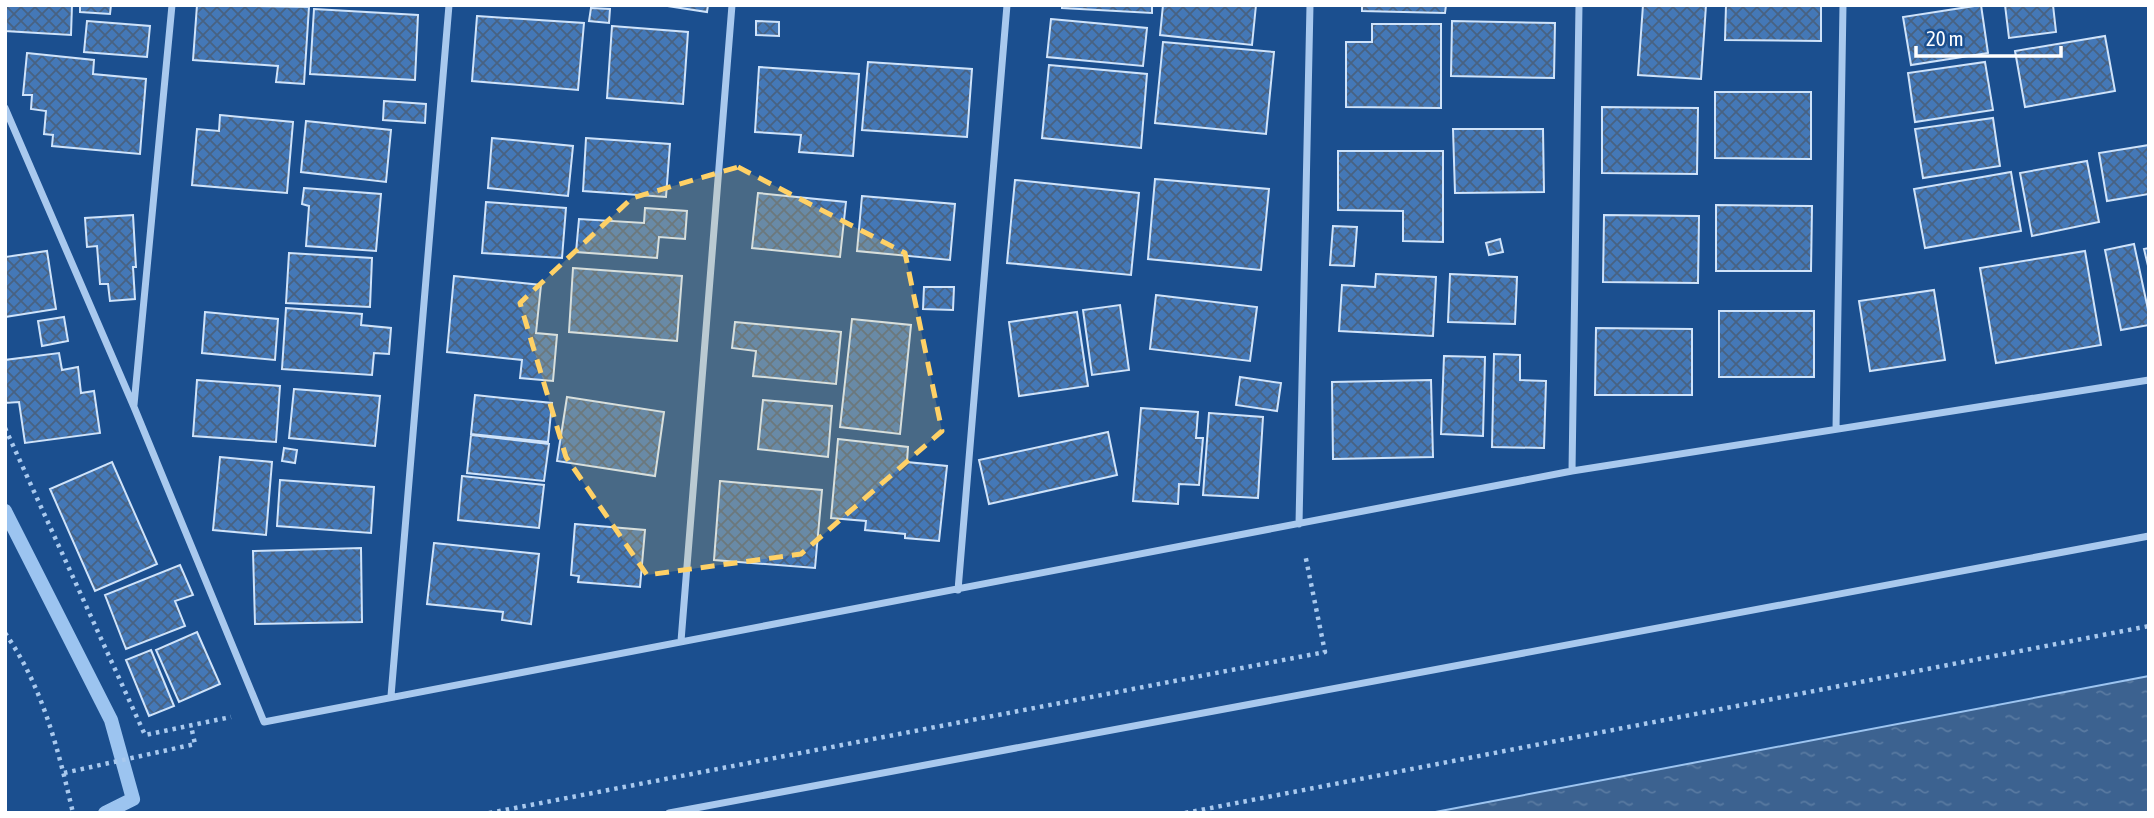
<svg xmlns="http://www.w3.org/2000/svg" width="2154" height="818" font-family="'Asap Condensed',sans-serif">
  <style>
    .water { fill: url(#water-ripples); stroke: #9cc4f0; stroke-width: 2 }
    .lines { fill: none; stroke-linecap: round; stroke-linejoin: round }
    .stream { stroke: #9cc4f0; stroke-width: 14 }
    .building { fill: url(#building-cross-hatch); stroke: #cfe3fa; stroke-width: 2 }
    .path { stroke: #a9c9ee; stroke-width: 4.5; stroke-dasharray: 3.5 5; stroke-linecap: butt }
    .street { stroke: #a9c9ee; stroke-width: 7 }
    .marked { fill: #ffd166; fill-opacity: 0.2; stroke: #ffd166; stroke-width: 5; stroke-dasharray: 14 9; stroke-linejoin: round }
  </style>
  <defs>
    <pattern id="water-ripples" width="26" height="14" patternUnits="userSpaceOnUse" patternTransform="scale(1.75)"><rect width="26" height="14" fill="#3c6290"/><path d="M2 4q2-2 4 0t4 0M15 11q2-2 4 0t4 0" fill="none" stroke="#597aa1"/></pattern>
    <pattern id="building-cross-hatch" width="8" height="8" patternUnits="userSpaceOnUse" patternTransform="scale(1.75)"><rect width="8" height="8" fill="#4478b7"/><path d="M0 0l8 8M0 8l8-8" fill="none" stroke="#486282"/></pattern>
  </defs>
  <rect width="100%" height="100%" fill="#1b4f8f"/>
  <path class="water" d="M2149,676v137h-719z"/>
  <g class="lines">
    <path class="stream" d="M5,511l106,209 22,79 -28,14"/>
  </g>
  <path class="building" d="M5,5h67l-1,30 -66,-4z
    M80,5h31l-1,9 -30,-2z
    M197,5l112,2 -5,77 -28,-2 2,-16 -85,-6z
    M661,5h47l-1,7z
    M1062,5h90v8l-90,-5z
    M1163,5h93l-4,40 -92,-10z
    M1362,5h84l-1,8 -83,-2z
    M1643,5h63l-5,74 -63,-4z
    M1726,5h95v36l-96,-1z
    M1981,5l7,48 -77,12 -8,-48z
    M2005,5h48l3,27 -47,6z
    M591,8l19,1 -1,14 -20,-2z
    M314,9l104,6 -3,65 -105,-6z
    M477,16l107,7 -6,67 -106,-9z
    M1051,19l96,9 -4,38 -96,-9z
    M87,21l63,5 -3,31 -63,-5z
    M756,21l23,1v14l-23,-1z
    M1452,21l103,2 -1,55 -103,-2z
    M1372,24h69v84l-95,-1v-65h26z
    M612,26l76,6 -5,72 -76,-6z
    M2105,36l10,55 -90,16 -10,-56z
    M1163,42l111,10 -8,82 -111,-11z
    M27,53l67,7 -1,14 53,5 -6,75 -88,-8 1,-11 -9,-1 2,-23 -15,-2 1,-14h-9z
    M868,62l104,7 -5,68 -105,-7z
    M1985,62l8,48 -78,12 -7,-49z
    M1049,65l98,9 -6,74 -99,-10z
    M759,67l100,7 -6,82 -54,-4 2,-17 -46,-3z
    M1715,92h96v67l-96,-1z
    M384,101l42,3 -1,19 -42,-3z
    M1602,107l96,1 -1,66 -95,-1z
    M220,115l73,7 -6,71 -95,-8 5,-56 22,2z
    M1993,118l7,48 -77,12 -8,-49z
    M306,121l85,9 -5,52 -85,-10z
    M1453,129h90l1,63 -89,1z
    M492,138l81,8 -5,50 -80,-8z
    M586,138l84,6 -4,53 -83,-6z
    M2149,145v49l-42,7 -8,-48z
    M1338,151h105v91l-40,-1v-30l-65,-1z
    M2087,161l12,61 -67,14 -12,-63z
    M2011,172l10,59 -96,17 -11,-59z
    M1155,179l114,10 -8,81 -113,-11z
    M1015,180l124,13 -8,82 -124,-12z
    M304,188l77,6 -5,57 -70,-5 3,-40 -7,-2z
    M758,193l88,9 -6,55 -88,-9z
    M862,196l93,8 -5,56 -93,-9z
    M486,202l80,6 -4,50 -80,-5z
    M1716,205l96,1 -1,65h-95z
    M645,208l42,3 -2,28 -26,-2 -2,21 -81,-6 3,-33 65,4z
    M133,215l3,52h-3l2,32 -25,2 -2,-17h-8l-3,-38 -10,1 -2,-29z
    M1604,215l95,1 -1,67 -95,-1z
    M1333,226l24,1 -3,39 -24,-1z
    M1500,239l3,13 -14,3 -3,-12z
    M2134,244l15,70v11l-28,5 -16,-80z
    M2149,248v22l-5,-21z
    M47,251l9,58 -51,8v-60z
    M2085,251l16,94 -105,18 -16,-95z
    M289,253l83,5 -2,49 -84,-4z
    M573,268l109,8 -5,65 -108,-9z
    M1376,274l60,3 -3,59 -94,-5 3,-46 33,2z
    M1450,274l67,3 -2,47 -67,-2z
    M454,276l87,9 -5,48 21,2 -4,46 -33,-3 2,-18 -75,-8z
    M924,287h30l-1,23 -30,-1z
    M1934,290l11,70 -75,11 -11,-70z
    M1156,295l101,12 -7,54 -100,-12z
    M1120,305l9,65 -37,5 -9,-65z
    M286,308l76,6 -1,11 30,3 -2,26 -15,-1 -2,22 -90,-6z
    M1719,311h95v66h-95z
    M205,312l73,7 -3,41 -73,-7z
    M1077,312l11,74 -69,10 -10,-74z
    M64,317l4,24 -26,5 -4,-25z
    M852,319l59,6 -11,109 -60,-7z
    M735,322l106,10 -5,52 -83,-8 3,-25 -24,-3z
    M1596,328l96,1v66h-97z
    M59,353l3,17 16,-3 3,26 13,-2 6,42 -75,10 -6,-41 -14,1v-43z
    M1494,354l26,1v25l26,1 -2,67 -52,-1z
    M1444,356l41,1 -2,79 -42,-2z
    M1240,377l41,6 -4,28 -41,-6z
    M197,380l83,6 -4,56 -83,-6z
    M1431,380l2,77 -100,2 -1,-77z
    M294,389l86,7 -5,50 -86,-8z
    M475,395l77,8 -4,39 -77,-8z
    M567,397l97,15 -9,64 -98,-15z
    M763,400l69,6 -4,51 -70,-8z
    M1141,408l57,4 -2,26h7l-4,47 -20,-1 -1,20 -45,-3z
    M1209,413l54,4 -5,81 -55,-3z
    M1108,432l9,43 -128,29 -10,-44z
    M471,435l78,9 -5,37 -77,-8z
    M838,439l70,8 -1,15 40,4 -8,75 -34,-3v-4l-40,-4 1,-9 -35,-3z
    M284,448l13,2 -2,13 -13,-2z
    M220,457l52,5 -6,73 -53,-5z
    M112,462l45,102 -62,27 -45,-102z
    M462,476l82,9 -5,43 -81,-8z
    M280,480l94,7 -3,46 -94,-7z
    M720,481l102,9 -7,78 -101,-8z
    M575,524l70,6 -5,57 -62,-5 1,-6 -8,-1z
    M434,543l105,11 -8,70 -29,-4 1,-8 -76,-8z
    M361,548l1,74 -107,2 -2,-73z
    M180,565l13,30 -18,6 10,25 -59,23 -21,-54z
    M197,632l23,52 -41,18 -23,-52z
    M151,650l23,56 -25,10 -23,-56z"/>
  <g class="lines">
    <path class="path" d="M5,428l140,307 86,-18
      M5,633c38,54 53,116 68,180
      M64,773l131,-29 -4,-18
      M489,813l836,-161 -20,-98
      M1185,813l964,-187"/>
    <path class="street" d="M5,108l129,299 130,315 1308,-251 577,-91
      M134,405l38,-400
      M1836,429l7,-424
      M1572,471l7,-466
      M1299,524l11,-519
      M958,590l49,-585
      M681,641l51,-636
      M391,696l58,-691
      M669,813l1480,-277"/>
  </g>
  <path class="marked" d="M738,167l167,86 37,178 -141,123 -154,21 -81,-118 -46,-154 112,-105z"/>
  <rect width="2154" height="818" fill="none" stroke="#ffffff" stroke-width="14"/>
  <path d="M1916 46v10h145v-10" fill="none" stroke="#ffffff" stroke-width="3.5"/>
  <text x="1926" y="46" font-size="21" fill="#ffffff" stroke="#1b4f8f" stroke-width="5" paint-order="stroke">20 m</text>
</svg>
